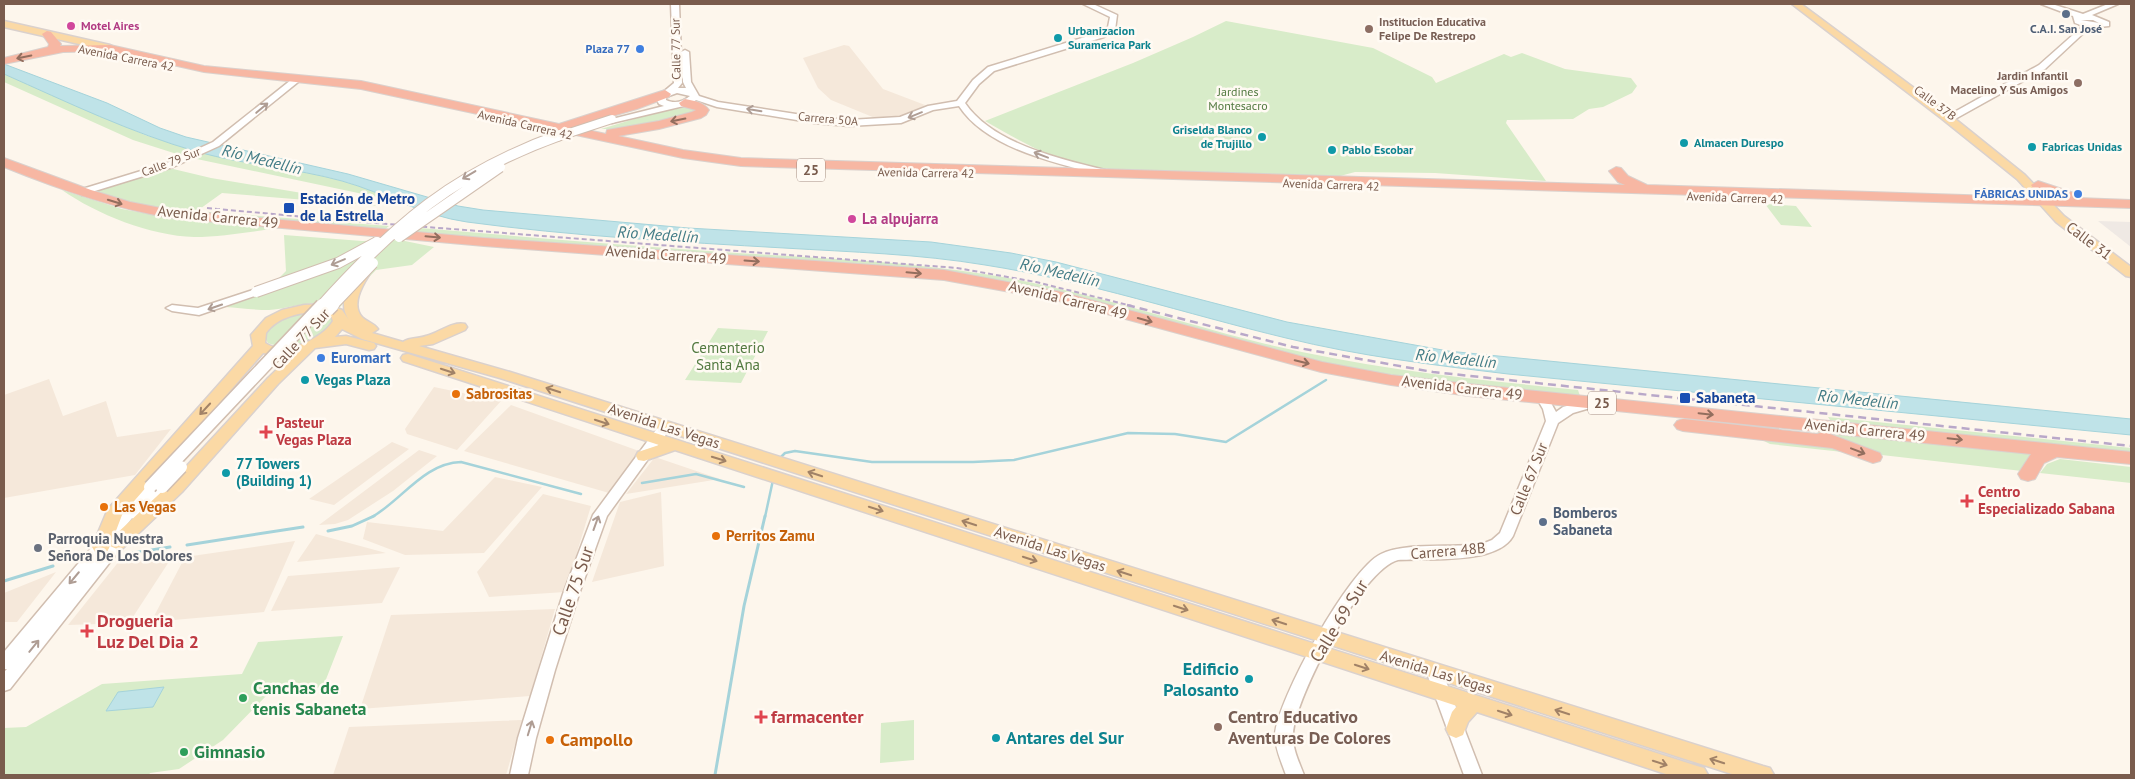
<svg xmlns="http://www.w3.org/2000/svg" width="2135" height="779" font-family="'PT Sans',sans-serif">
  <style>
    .residential { fill: #f5e8da }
    .industrial { fill: #efe9e4 }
    .green { fill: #d8ecc9 }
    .water { fill: #bfe3e8; stroke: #a5d3da }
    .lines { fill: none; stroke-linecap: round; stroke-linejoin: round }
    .stream-far1 { stroke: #a5d3da; stroke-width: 2.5 }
    .stream { stroke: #a5d3da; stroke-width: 3 }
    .minor-casing { stroke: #d1beb0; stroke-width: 3 }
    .major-casing { stroke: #dad1cd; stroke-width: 3 }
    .highway-casing { stroke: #dad1cd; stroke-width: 2 }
    .minor { fill: #fff; fill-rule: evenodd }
    .major { fill: #fbd9a5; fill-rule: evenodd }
    .highway { fill: #f7b7a3; fill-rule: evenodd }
    .rail-far1 { stroke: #b9a8c9; stroke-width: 2; stroke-dasharray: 5 3; stroke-linecap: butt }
    .rail { stroke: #b9a8c9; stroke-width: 2.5; stroke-dasharray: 8 5; stroke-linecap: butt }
    .minor-bridge-far2-casing { stroke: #d1beb0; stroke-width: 10; stroke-linecap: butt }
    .minor-bridge-far1-casing { stroke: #d1beb0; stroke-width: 12; stroke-linecap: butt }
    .minor-bridge-casing { stroke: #d1beb0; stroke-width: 15; stroke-linecap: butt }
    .minor-bridge-far2 { stroke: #fff; stroke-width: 8 }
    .minor-bridge-far1 { stroke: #fff; stroke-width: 10 }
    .minor-bridge { stroke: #fff; stroke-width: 12 }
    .oneway { stroke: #936e5e }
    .oneway2 { stroke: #af9d94 }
    .oneway3 { stroke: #a18267 }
    .service-dot { fill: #5c6f8a; stroke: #fffaf3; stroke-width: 2 }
    .hotel-dot { fill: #d1479c; stroke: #fffaf3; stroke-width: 2 }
    .education-dot { fill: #8d6e63; stroke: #fffaf3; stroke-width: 2 }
    .culture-dot { fill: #0f9aa8; stroke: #fffaf3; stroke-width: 2 }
    .shop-dot { fill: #3f7fe0; stroke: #fffaf3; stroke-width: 2 }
    .transit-dot { fill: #1a4fb4; stroke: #fffaf3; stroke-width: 2 }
    .food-dot { fill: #e8710a; stroke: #fffaf3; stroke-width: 2 }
    .health-dot { fill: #e0444e; stroke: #fffaf3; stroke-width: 2 }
    .worship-dot { fill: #6b7280; stroke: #fffaf3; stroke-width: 2 }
    .leisure-dot { fill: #2e9e5b; stroke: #fffaf3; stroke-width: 2 }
    .labels { text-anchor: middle; stroke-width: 5; stroke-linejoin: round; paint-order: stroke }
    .far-education-label { font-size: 12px; font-weight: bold; fill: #785e54; stroke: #fffaf3; text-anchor: start }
    .far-hotel-label { font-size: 12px; font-weight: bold; fill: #b23c85; stroke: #fffaf3; text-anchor: start }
    .far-service-label { font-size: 12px; font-weight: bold; fill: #4e5e75; stroke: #fffaf3 }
    .far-culture-label { font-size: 12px; font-weight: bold; fill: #0d838f; stroke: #fffaf3; text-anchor: start }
    .far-shop-label { font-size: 12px; font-weight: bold; fill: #366cbe; stroke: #fffaf3; text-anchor: end }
    .far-street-label { font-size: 12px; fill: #7a5c4d; stroke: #fffaf3 }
    .far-park-label { font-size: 12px; fill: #537a41; stroke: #fffaf3 }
    .shield { fill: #fffaf3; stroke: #a28b7f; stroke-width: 1 }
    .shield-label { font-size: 14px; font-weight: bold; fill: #7a5c4d }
    .transit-label { font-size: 15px; font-weight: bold; fill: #164399; stroke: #fffaf3; text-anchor: start }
    .street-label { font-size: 15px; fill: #7a5c4d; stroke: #fffaf3 }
    .hotel-label { font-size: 15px; font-weight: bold; fill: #b23c85; stroke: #fffaf3; text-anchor: start }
    .park-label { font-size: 15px; fill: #537a41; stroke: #fffaf3 }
    .shop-label { font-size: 15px; font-weight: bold; fill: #366cbe; stroke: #fffaf3; text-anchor: start }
    .culture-label { font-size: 15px; font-weight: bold; fill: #0d838f; stroke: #fffaf3; text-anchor: start }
    .food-label { font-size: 15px; font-weight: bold; fill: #c56008; stroke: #fffaf3; text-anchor: start }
    .health-label { font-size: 15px; font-weight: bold; fill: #be3a42; stroke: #fffaf3; text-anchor: start }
    .service-label { font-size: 15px; font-weight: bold; fill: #4e5e75; stroke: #fffaf3; text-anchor: start }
    .worship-label { font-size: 15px; font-weight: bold; fill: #5b616d; stroke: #fffaf3; text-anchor: start }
    .water-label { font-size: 16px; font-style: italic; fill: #437c86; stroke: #fffaf3 }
    .near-street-label { font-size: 18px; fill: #7a5c4d; stroke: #fffaf3 }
    .near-health-label { font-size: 18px; font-weight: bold; fill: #be3a42; stroke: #fffaf3; text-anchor: start }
    .near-culture-label { font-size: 18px; font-weight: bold; fill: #0d838f; stroke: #fffaf3; text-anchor: end }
    .near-leisure-label { font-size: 18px; font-weight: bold; fill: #27864d; stroke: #fffaf3; text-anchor: start }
    .near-education-label { font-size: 18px; font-weight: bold; fill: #785e54; stroke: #fffaf3; text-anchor: start }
    .near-food-label { font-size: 18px; font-weight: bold; fill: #c56008; stroke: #fffaf3; text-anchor: start }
  </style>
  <rect width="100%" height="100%" fill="#fdf6ec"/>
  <path class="residential" d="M844,45l5,1 34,43 42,16 -18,10 -21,4 -11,-1 -44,-18 -13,-12 -15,-30z
    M49,379l14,37 43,-15 11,36 54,-8 -36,46 -131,23v-103z
    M434,387l67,14 -44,49 -50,-16 -2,-5z
    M511,405l128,46 -30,42 -145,-42z
    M392,442l17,7 -75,56 -25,-6z
    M419,450l18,6 -44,35 -45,29 -13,4 -16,1z
    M655,457l65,22 -94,15z
    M495,477l47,10 -58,66 -79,2 -42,-16 4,-17 76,9z
    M661,492l3,74 -72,16 28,-80z
    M543,494l48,12 -26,86 -76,5 -12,-25z
    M316,534l70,19 -89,9z
    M295,541l-31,71 -113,10 34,-65z
    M174,554l-45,69 -61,2 52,-65z
    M400,567l-18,36 -111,8 17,-35z
    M56,572l-39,50h-13v-29z
    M555,609l-25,87 -170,13 31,-94z
    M522,720l-16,55h-173l16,-48z"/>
  <path class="industrial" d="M2098,221l33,1v25z"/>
  <path class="green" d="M1226,21l147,27 59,29 4,6 68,-29 7,3 11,-4 43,16 66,9 6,8 -5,7 -29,14 -14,2 -16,10 -66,1 -1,3 40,58 -111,-8 -80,-1 -15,4 -231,-7c-52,-6 -80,-23 -124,-48l148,-58 60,-26z
    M4,74l141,61 50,16 -12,5 -50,-16 -129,-58z
    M687,107l11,4c-28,10 -68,19 -97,18l50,-15z
    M203,153c62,13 136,20 193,48l-204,-43z
    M169,168l42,10 169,28 -158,-13 -25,18 192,15 -6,5 -183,-17 -57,-9 -51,-13z
    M62,190l60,19 32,6 127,13c-28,3 -58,9 -87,9 -43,-1 -98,-23 -132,-47z
    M1765,204l31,2 16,21 -31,-2z
    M420,228c106,9 211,18 317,25 82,5 165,8 247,21 93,14 183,45 274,68 106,26 213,37 320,48l2,6c-85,-8 -171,-16 -255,-33 -121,-26 -238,-69 -360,-89l-552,-41z
    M284,235l78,6 38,-1 34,7 -22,18 -36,5 -37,38c-18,-12 -51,1 -70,2 -15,0 -30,-2 -44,-3l49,-17 3,-10 9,-9z
    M309,311c6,1 14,1 19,4 20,12 -35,39 -60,28l-3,-5c3,-19 28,-23 44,-27z
    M718,328l50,3 -27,52 -56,-3z
    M1828,417l303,31v6l-301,-34z
    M1806,428l228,25 -12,18 -149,-17z
    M1756,437l76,8 20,8 -82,-9z
    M2060,459l71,8v16l-91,-10 7,-9z
    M343,636l-20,51 -53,5 -47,48 -44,29 -29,4 -1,2h-145v-47l22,-1 76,-43 140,-10 16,-32z
    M914,720v40l-34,3 1,-40z"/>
  <path class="water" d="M4,64l103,39 53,25 26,9 162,37 110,32 25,4 205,18 243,14 80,11 45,9 231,60 161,29 683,68v16l-623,-61c-75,-9 -149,-18 -222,-36 -100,-24 -199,-57 -301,-73 -66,-11 -134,-13 -201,-17 -105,-6 -213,-12 -317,-26 -44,-6 -82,-29 -125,-41 -47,-13 -97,-16 -144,-29 -67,-19 -131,-50 -194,-78z
    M164,687l-11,20 -47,4 12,-19z"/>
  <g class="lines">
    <path class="stream-far1" d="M780,458l5,-5 10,-2 77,11h101l41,-2 114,-27 47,1 51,8 100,-62
      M642,483l54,-9 48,13
      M372,517c30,-17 52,-54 89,-55l120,32
      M765,517l8,-37"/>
    <path class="stream" d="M328,531l24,-5 22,-10
      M187,545l116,-18
      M133,553l37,-6
      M4,581l49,-15
      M715,775l29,-169 21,-90"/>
    <g class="minor-casing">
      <path id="minor" d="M671,4h8l3,79 -4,5h8l-3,-6 -2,-30 4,-2 4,2 2,30 8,14 19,6 97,15 34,3 51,-3 28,-11 29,-5 16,-21 15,-13 110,-34 10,-6 2,-10 -2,-1 -25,-12h10l24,11 -2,15 -11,7 -110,34 -15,13 -14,19c28,41 95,56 140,67l2,2 -5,3c-47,-12 -116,-27 -143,-69l-26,4 -32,13 -52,3 -34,-3 -98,-16 -21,-7 -8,5 -76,18v-4l52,-13 -5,-2 -3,-6 18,-15zM677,93l13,3c-7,6 -16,8 -24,4v-3z
        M2041,4h11l31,10 25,-10h10l-26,11 17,7v4l-20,2 -44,41 -90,50h-6v-4l90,-50 44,-39 -8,-3 -2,-7zM2081,20h12l6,3z
        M296,76l7,2 -84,68 -46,21 -88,27 -3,1 -5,-3 2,-2 88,-27 46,-21z
        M256,289l6,3 -2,2 -61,21 -27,-4 -6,-3 6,-3 26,3z
        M1542,393l4,1 10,18 7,-5 30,-8 6,4 -2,3 -24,7 -15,10 -45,113c-16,29 -86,22 -115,24 -36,9 -103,137 -105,174 -1,14 6,28 11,41h-18c-4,-12 -11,-26 -11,-40 2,-35 74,-166 106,-181 24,-12 73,-6 101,-10l10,-4 8,-7 46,-112 -3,-12 -7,-12z
        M666,422l6,4 -65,90 -28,78 -24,76 -19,68 -8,37h-18l8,-37 21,-68 24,-76 30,-79 68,-92z
        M150,482l6,3 6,-3 5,2 2,3 -25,34 -5,1 -7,-4 -9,11 6,1 2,4 -2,4 -119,151 -6,2v-19l3,-3h-3v-17l141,-168z
        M1434,664l6,2 2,5 40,104h-18l-38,-104 2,-5z"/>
    </g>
    <g class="major-casing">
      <path id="major" d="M1792,4h9l148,110 76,61 39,41 67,51v10l-5,-1 -70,-54 -39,-43 -76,-61z
        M4,21l106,24 5,3 -5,3 -106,-24z
        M362,271l7,4c-7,11 -18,30 -7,42 5,5 12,6 16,12l-6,4 31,9c7,-5 16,-3 23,-6 13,-3 26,-15 39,-12l2,3 -2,3 -32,14 -14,2 91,26 1253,394 7,2 4,7h-39l-1235,-397 -138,-39 -20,-10 -7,8 11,-1 28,7 2,3 -2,3 -5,1 -23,-6 -31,4 -37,36 -96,108 -59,56 -6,1 -7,-3 -3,6 -6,1 -6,-1 -3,-5 16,-38 145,-163 -2,-11 15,-17 16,-8 22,-5 22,-1 16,6 7,10c-3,-5 -5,-9 -5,-15 0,-10 8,-31 18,-34zM320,311l11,5 2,5c-11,18 -48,36 -68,22l1,-10c12,-17 34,-20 54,-22zM263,353l17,3 12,-1 -24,23 -98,106 -56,52 8,-21z
        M408,354l1289,412 7,2 4,7h-39l-192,-63 -9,10 -5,13 -7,3 -7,-3 -3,-6 6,-17 5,-6 -782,-256 -31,11 -6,-1 -2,-4 2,-4 21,-7 -256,-84 -2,-3 2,-3z"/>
    </g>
    <g class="highway-casing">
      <path id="highway" d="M47,31l4,1 10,12 -1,2 50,-1 94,21 157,15 198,43 106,-34 6,4 -2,3 -32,12 -63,18 32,7 1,-4 52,-9 33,-9 4,-2 -15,-4 -2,-3 6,-4c10,2 18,3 24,11l-3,5 -5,3 -42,11 -41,7 65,14 58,8 884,27 -7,-3 -9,-11 7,-4 5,1 7,8 19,9 414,13 -28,-10 -2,-3 7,-4 39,13 1,4 53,2v8l-1390,-42 -58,-8 -322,-69 -157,-17 -94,-21 -47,1 -59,12v-6l44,-11 1,-3 -7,-10z
        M4,158l87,32 39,12 41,8 313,28 460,32 117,22 261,70 69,13 78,9 662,68v12l-74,-7 -13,6 -9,16 -7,2 -7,-2 -3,-5 13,-20 -204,-21 53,20 2,4 -2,4 -7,2 -41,-15 -149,-17 -6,-2 -3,-4 3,-4 6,-2 134,15 6,-2 -354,-36 -78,-11 -70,-13 -262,-71 -115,-21 -460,-34 -313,-28c-58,-10 -113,-29 -167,-51z"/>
    </g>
    <use href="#minor" class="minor"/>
    <use href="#major" class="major"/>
    <use href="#highway" class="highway"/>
    <path class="rail-far1" d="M207,208l142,13 608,47 79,14 96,24"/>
    <path class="rail" d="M1127,305l166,42 140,25 698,74"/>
    <g class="minor-bridge-far2-casing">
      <path id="minor-bridge-far2" d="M557,137l55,-18"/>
    </g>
    <g class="minor-bridge-far1-casing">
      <path id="minor-bridge-far1" d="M399,237l101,-70
        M256,292l82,-29 39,-21
        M321,306c74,-82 133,-133 239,-171
        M332,306l41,-43"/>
    </g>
    <g class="minor-bridge-casing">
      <path id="minor-bridge" d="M328,310l5,-5
        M150,487l172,-182
        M162,487l19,-20"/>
    </g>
    <use href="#minor-bridge-far2" class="minor-bridge-far2"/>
    <use href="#minor-bridge-far1" class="minor-bridge-far1"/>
    <use href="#minor-bridge" class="minor-bridge"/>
  </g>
  <defs><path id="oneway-shaft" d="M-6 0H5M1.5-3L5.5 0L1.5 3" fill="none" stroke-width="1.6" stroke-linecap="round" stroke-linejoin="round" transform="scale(1.25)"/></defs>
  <g class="oneway">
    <use href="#oneway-shaft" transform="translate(24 57) rotate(168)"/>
    <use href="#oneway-shaft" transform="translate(678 120) rotate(169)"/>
    <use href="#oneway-shaft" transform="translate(115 202) rotate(17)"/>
    <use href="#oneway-shaft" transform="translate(433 237) rotate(5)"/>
    <use href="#oneway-shaft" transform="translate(752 261) rotate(4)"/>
    <use href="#oneway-shaft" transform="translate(914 273) rotate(5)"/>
    <use href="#oneway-shaft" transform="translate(1145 320) rotate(16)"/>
    <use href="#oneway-shaft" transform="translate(1302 362) rotate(13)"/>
    <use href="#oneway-shaft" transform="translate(1706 414) rotate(6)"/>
    <use href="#oneway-shaft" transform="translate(1955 439) rotate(6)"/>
    <use href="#oneway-shaft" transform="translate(1858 451) rotate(21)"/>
  </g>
  <g class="oneway2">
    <use href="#oneway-shaft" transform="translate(262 108) rotate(-40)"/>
    <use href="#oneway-shaft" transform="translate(754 110) rotate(-171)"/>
    <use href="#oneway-shaft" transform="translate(915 115) rotate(158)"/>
    <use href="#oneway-shaft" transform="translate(1041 155) rotate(-159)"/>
    <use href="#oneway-shaft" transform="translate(469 175) rotate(149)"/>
    <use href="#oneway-shaft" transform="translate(338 262) rotate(157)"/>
    <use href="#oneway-shaft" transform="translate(215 307) rotate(161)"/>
    <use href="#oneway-shaft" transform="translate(596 523) rotate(-70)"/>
    <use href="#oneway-shaft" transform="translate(74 578) rotate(130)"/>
    <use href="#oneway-shaft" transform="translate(34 646) rotate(-51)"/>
    <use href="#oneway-shaft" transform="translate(530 728) rotate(-73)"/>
  </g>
  <g class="oneway3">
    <use href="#oneway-shaft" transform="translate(448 371) rotate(18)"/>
    <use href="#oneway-shaft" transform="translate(553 390) rotate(-162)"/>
    <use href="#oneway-shaft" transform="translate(205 409) rotate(133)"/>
    <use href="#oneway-shaft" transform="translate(602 422) rotate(18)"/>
    <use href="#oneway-shaft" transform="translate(719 459) rotate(17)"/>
    <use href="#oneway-shaft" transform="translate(815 474) rotate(-162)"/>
    <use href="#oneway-shaft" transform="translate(876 509) rotate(18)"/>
    <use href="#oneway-shaft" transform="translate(969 523) rotate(-162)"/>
    <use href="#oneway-shaft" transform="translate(1030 559) rotate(18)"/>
    <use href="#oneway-shaft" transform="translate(1124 573) rotate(-162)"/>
    <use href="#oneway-shaft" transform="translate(1181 608) rotate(18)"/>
    <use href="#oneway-shaft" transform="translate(1279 622) rotate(-162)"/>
    <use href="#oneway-shaft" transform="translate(1362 667) rotate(18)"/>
    <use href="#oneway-shaft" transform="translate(1562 712) rotate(-162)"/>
    <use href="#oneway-shaft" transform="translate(1505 713) rotate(18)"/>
    <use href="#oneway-shaft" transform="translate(1717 761) rotate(-162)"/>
    <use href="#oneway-shaft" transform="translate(1660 763) rotate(18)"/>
  </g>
  <g class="service-dot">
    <circle cx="2066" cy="14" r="5"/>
    <circle cx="1543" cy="522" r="5"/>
  </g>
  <g class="hotel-dot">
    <circle cx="71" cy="26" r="5"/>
    <circle cx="852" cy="219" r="5"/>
  </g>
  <g class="education-dot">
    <circle cx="1369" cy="29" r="5"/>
    <circle cx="2078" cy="83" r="5"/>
    <circle cx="1218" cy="727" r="5"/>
  </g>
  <g class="culture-dot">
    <circle cx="1058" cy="38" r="5"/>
    <circle cx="1262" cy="137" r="5"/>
    <circle cx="1684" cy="143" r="5"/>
    <circle cx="2032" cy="147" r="5"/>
    <circle cx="1332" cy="150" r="5"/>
    <circle cx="305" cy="380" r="5"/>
    <circle cx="226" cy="473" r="5"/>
    <circle cx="1249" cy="679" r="5"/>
    <circle cx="996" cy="738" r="5"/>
  </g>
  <g class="shop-dot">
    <circle cx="640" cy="49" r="5"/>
    <circle cx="2078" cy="194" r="5"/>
    <circle cx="321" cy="358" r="5"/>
  </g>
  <g class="transit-dot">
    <rect x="283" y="202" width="12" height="12" rx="2.5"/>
    <rect x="1679" y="392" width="12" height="12" rx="2.5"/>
  </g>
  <g class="food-dot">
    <circle cx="456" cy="394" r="5"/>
    <circle cx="104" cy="507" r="5"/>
    <circle cx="716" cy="536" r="5"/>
    <circle cx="550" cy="740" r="5"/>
  </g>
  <g class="health-dot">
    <path d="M263.5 424.5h5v5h5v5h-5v5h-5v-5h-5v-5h5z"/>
    <path d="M1964.5 493.5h5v5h5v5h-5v5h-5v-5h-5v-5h5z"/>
    <path d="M84.5 623.5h5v5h5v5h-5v5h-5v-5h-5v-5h5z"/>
    <path d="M758.5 709.5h5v5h5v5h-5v5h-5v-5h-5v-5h5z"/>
  </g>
  <circle class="worship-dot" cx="38" cy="548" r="5"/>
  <g class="leisure-dot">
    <circle cx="243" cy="698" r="5"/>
    <circle cx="184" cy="752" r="5"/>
  </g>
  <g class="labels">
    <g class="far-education-label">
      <text x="1379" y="26">Institucion Educativa<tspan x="1379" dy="14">Felipe De Restrepo</tspan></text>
      <text x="2068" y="80" text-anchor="end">Jardin Infantil<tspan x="2068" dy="14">Macelino Y Sus Amigos</tspan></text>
    </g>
    <g class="far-hotel-label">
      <text x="81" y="30">Motel Aires</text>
    </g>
    <g class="far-service-label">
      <text x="2066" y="33">C.A.I. San José</text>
    </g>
    <g class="far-culture-label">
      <text x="1068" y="35">Urbanizacion<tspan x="1068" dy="14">Suramerica Park</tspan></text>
      <text x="1252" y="134" text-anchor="end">Griselda Blanco<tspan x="1252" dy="14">de Trujillo</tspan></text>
      <text x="1694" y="147">Almacen Durespo</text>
      <text x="2042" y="151">Fabricas Unidas</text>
      <text x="1342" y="154">Pablo Escobar</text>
    </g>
    <g class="far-shop-label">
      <text x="630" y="53">Plaza 77</text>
      <text x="2068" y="198">FÁBRICAS UNIDAS</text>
    </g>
    <g class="far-street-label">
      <text transform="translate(676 49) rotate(-91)" y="4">Calle 77 Sur</text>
      <text transform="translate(126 58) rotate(11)" y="4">Avenida Carrera 42</text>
      <text transform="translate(1935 103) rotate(37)" y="4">Calle 37B</text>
      <text transform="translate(828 119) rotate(5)" y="4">Carrera 50A</text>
      <text transform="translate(525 125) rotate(13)" y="4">Avenida Carrera 42</text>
      <text transform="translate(171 162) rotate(-21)" y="4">Calle 79 Sur</text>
      <text transform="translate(926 173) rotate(1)" y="4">Avenida Carrera 42</text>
      <text transform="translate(1331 185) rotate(2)" y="4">Avenida Carrera 42</text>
      <text transform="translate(1735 198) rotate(2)" y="4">Avenida Carrera 42</text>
    </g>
    <g class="far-park-label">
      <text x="1238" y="96">Jardines<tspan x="1238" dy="14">Montesacro</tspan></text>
    </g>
    <g class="shield">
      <rect x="797" y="158.5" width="28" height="23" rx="4"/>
      <rect x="1588" y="391.5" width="28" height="23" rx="4"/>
    </g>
    <g class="shield-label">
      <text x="811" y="175">25</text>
      <text x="1602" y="408">25</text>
    </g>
    <g class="transit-label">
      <text x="300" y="204">Estación de Metro<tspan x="300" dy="17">de la Estrella</tspan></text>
      <text x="1696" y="403">Sabaneta</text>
    </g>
    <g class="street-label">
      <text transform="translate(218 217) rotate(6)" y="5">Avenida Carrera 49</text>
      <text transform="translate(2089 241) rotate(37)" y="5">Calle 31</text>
      <text transform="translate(666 255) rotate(4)" y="5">Avenida Carrera 49</text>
      <text transform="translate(1068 300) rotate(14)" y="5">Avenida Carrera 49</text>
      <text transform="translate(301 339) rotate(-47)" y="5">Calle 77 Sur</text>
      <text transform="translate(1462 388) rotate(7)" y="5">Avenida Carrera 49</text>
      <text transform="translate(664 426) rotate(18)" y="5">Avenida Las Vegas</text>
      <text transform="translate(1865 430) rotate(6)" y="5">Avenida Carrera 49</text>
      <text transform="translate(1529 479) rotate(-68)" y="5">Calle 67 Sur</text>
      <text transform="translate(1050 549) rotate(18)" y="5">Avenida Las Vegas</text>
      <text transform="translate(1448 551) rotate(-5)" y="5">Carrera 48B</text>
      <text transform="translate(1436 672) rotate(17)" y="5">Avenida Las Vegas</text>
    </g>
    <g class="hotel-label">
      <text x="862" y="224">La alpujarra</text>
    </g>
    <g class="park-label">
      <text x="728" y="353">Cementerio<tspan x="728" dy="17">Santa Ana</tspan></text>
    </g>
    <g class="shop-label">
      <text x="331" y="363">Euromart</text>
    </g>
    <g class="culture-label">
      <text x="315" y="385">Vegas Plaza</text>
      <text x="236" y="469">77 Towers<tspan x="236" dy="17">(Building 1)</tspan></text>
    </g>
    <g class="food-label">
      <text x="466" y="399">Sabrositas</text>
      <text x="114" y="512">Las Vegas</text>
      <text x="726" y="541">Perritos Zamu</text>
    </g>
    <g class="health-label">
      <text x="276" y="428">Pasteur<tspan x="276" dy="17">Vegas Plaza</tspan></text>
      <text x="1978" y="497">Centro<tspan x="1978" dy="17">Especializado Sabana</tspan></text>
    </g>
    <g class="service-label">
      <text x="1553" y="518">Bomberos<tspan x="1553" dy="17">Sabaneta</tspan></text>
    </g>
    <g class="worship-label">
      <text x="48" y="544">Parroquia Nuestra<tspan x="48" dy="17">Señora De Los Dolores</tspan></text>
    </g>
    <g class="water-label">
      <text transform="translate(262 159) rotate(14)" y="6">Río Medellín</text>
      <text transform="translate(658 234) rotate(4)" y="6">Río Medellín</text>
      <text transform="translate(1060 272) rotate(13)" y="6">Río Medellín</text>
      <text transform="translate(1456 358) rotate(6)" y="6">Río Medellín</text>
      <text transform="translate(1858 399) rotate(6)" y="6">Río Medellín</text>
    </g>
    <g class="near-street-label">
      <text transform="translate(573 591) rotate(-71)" y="6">Calle 75 Sur</text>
      <text transform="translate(1339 621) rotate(-58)" y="6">Calle 69 Sur</text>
    </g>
    <g class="near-health-label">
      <text x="97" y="627">Drogueria<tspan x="97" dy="21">Luz Del Dia 2</tspan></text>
      <text x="771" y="723">farmacenter</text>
    </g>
    <g class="near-culture-label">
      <text x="1239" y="675">Edificio<tspan x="1239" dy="21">Palosanto</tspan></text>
      <text x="1006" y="744" text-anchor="start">Antares del Sur</text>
    </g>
    <g class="near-leisure-label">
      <text x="253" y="694">Canchas de<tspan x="253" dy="21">tenis Sabaneta</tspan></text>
      <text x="194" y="758">Gimnasio</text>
    </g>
    <g class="near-education-label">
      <text x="1228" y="723">Centro Educativo<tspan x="1228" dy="21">Aventuras De Colores</tspan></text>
    </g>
    <g class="near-food-label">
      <text x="560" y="746">Campollo</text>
    </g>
  </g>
  <rect width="2135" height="779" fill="none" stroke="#7a5c4d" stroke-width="10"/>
</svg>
